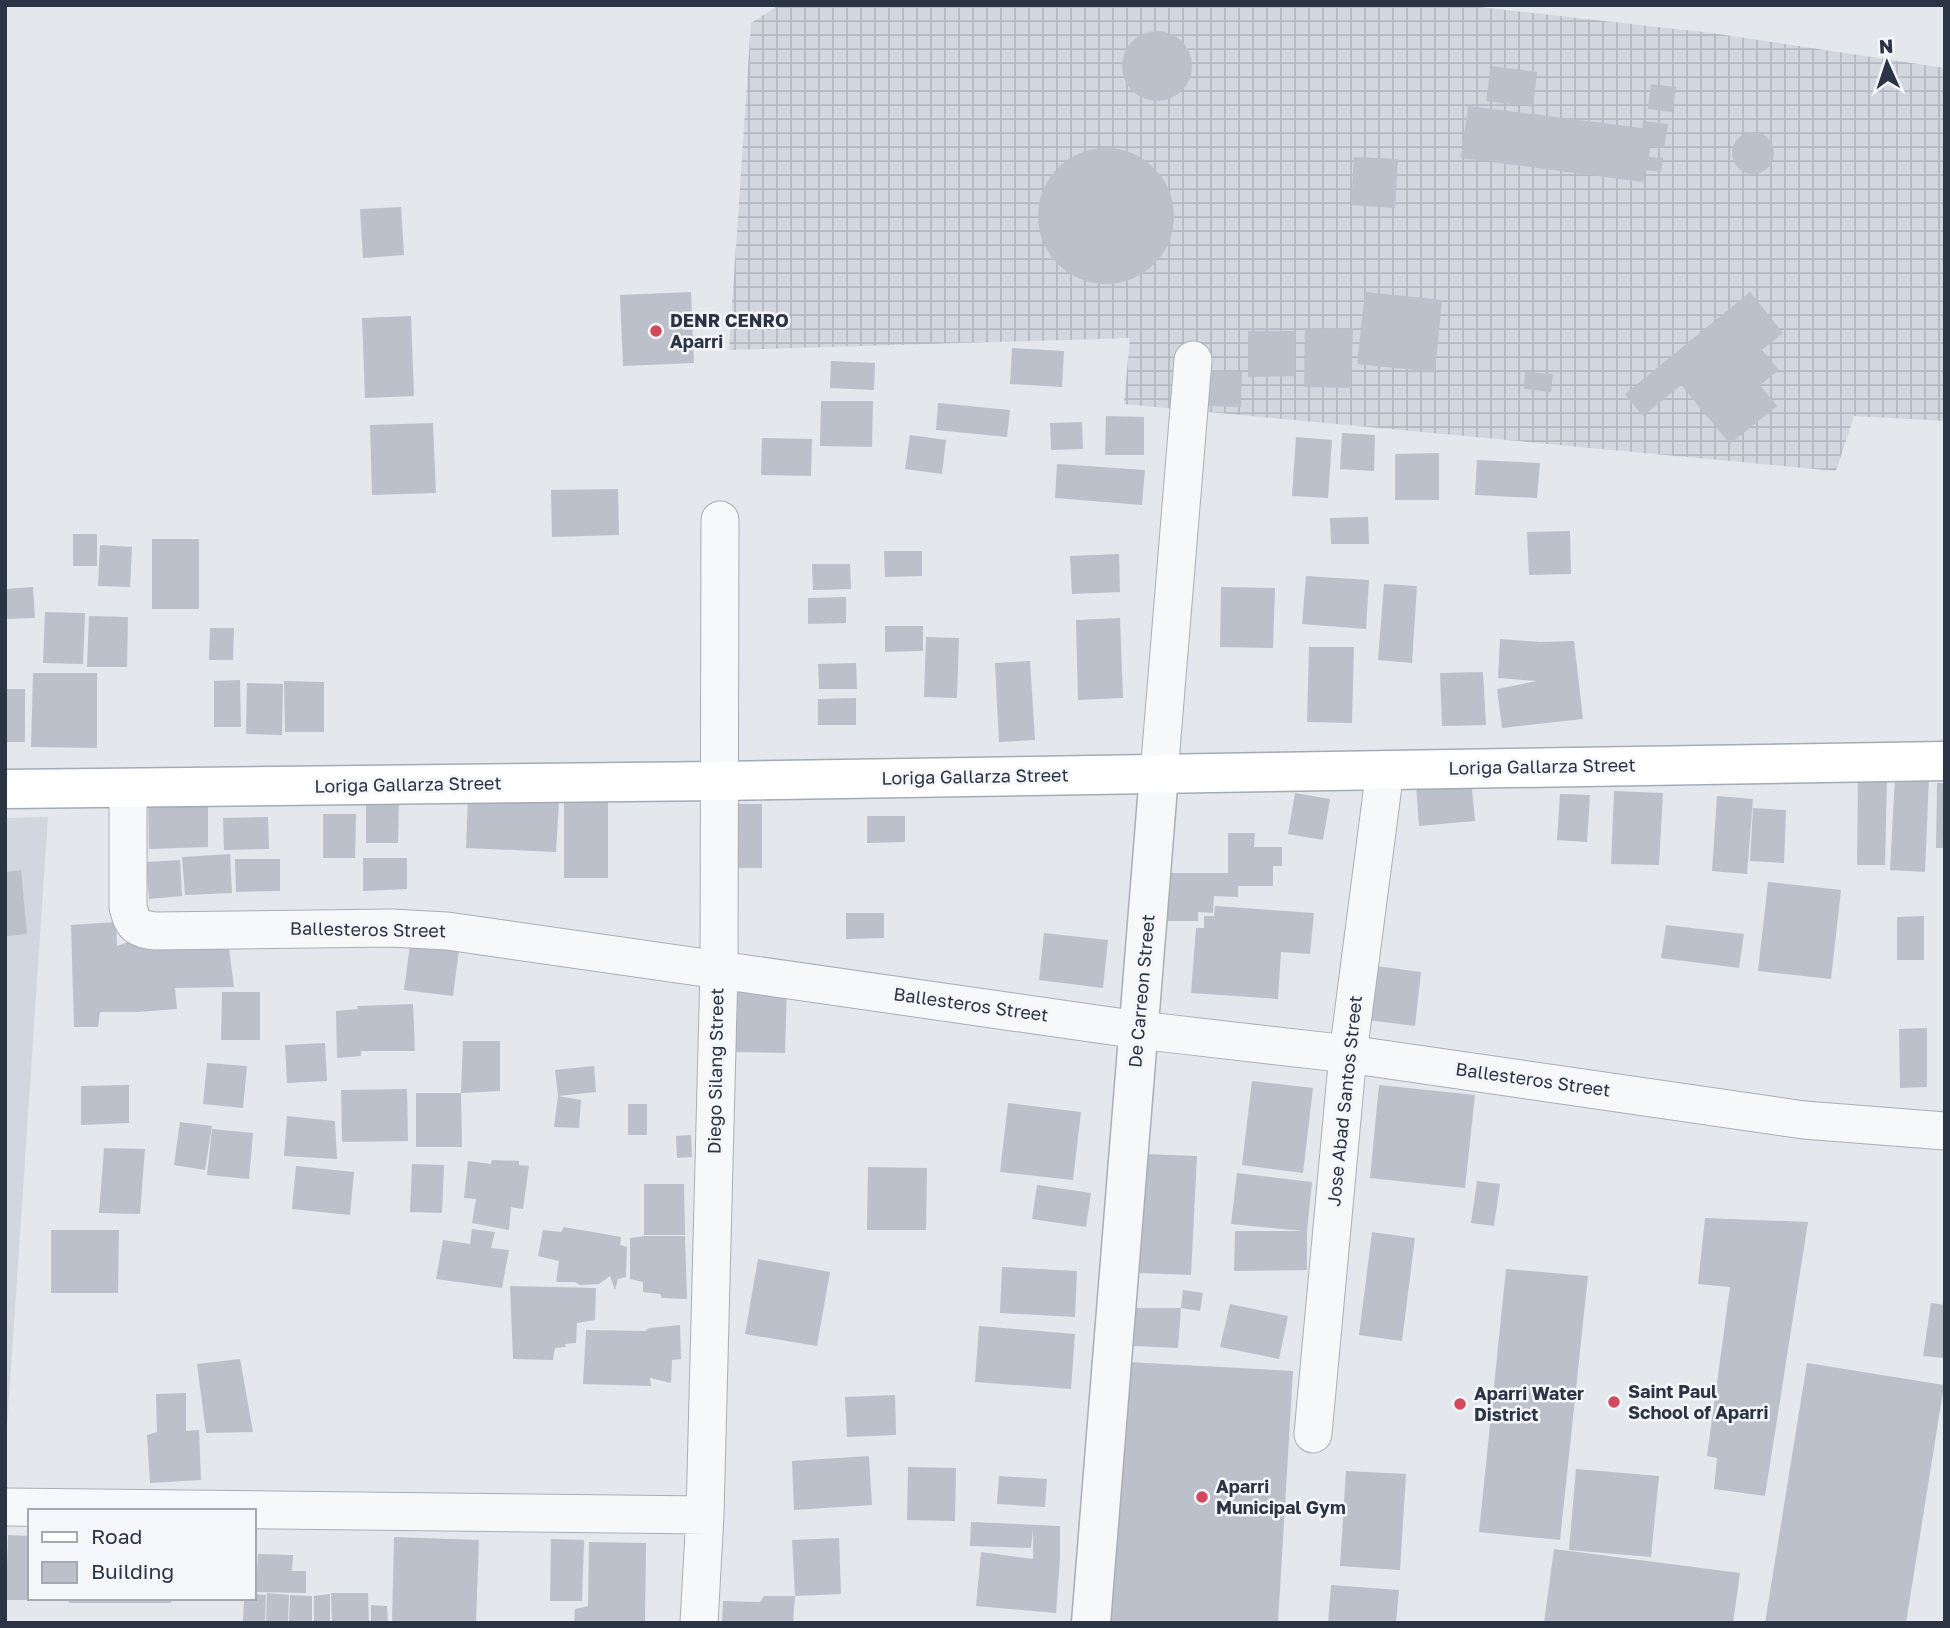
<svg xmlns="http://www.w3.org/2000/svg" width="1950" height="1628" font-family="'Golos Text',sans-serif">
  <style>
    .built { fill: #d2d6de }
    .industrial { fill: url(#industrial-grid) }
    .building { fill: #bbc0ca }
    .lines { fill: none; stroke-linecap: round; stroke-linejoin: round }
    .minor-casing { stroke: #a9aeb7; stroke-width: 39 }
    .tertiary-casing { stroke: #a9aeb7; stroke-width: 41 }
    .primary-casing { stroke: #a3abb8; stroke-width: 41 }
    .minor { stroke: #f7f8fa; stroke-width: 37 }
    .tertiary { stroke: #f7f8fa; stroke-width: 38 }
    .primary { stroke: #fff; stroke-width: 38 }
    .poi-dot { fill: #d1495b; stroke: #f4f6f9; stroke-width: 2.5 }
    .labels { text-anchor: middle; stroke-width: 5; stroke-linejoin: round; paint-order: stroke }
    .poi-label { font-size: 18px; font-weight: bold; fill: #2b3445; stroke: #f4f6f9; text-anchor: start }
    .street-label { font-size: 18px; fill: #2b3445; stroke: #f4f6f9 }
  </style>
  <defs>
    <pattern id="industrial-grid" width="8" height="8" patternUnits="userSpaceOnUse" patternTransform="scale(1.75)"><rect width="8" height="8" fill="#d2d6de"/><path d="M0 4h8M4 0v8" fill="none" stroke="#b4b8c0"/></pattern>
  </defs>
  <rect width="100%" height="100%" fill="#e4e7ec"/>
  <path class="built" d="M48,817l-43,640v-639z"/>
  <path class="industrial" d="M779,5h682l251,28 233,35v353l-91,-5 -18,55 -712,-67 6,-66 -401,12 22,-327z"/>
  <path class="building" d="M1122 66a35 35 0 1 1 70 0a35 35 0 1 1-70 0Z
    M1491,66l46,6 -4,35 -47,-6z
    M1651,84l25,3 -4,25 -24,-3z
    M1468,106l174,22 1,-7 25,3 -4,24 -14,-1 -1,10 14,1 -2,14 -16,-2 -2,12 -182,-24z
    M1732 153a21 21 0 1 1 42 0a21 21 0 1 1-42 0Z
    M1038 216a68 68 0 1 1 136 0a68 68 0 1 1-136 0Z
    M1354,157l44,2 -3,49 -44,-3z
    M401,207l3,48 -41,3 -3,-49z
    M691,292l3,71 -71,3 -3,-71z
    M1365,292l77,8 -7,72 -78,-8z
    M1750,292l33,41 -21,17 17,20 -19,15 17,21 -47,38 -49,-59 -38,31 -18,-22z
    M411,316l3,80 -49,2 -3,-80z
    M1305,328l48,1 -2,59 -47,-1z
    M1248,331h47v45l-47,1z
    M1012,348l52,3 -2,36 -52,-3z
    M831,361l44,2 -1,27 -44,-2z
    M1210,370l32,1 -1,36 -33,-1z
    M1525,372l28,2 -2,18 -27,-3z
    M821,401h52l-1,46 -52,-1z
    M938,403l72,7 -3,27 -71,-7z
    M1106,416l38,1v38h-39z
    M1082,422l1,27 -32,1 -1,-27z
    M433,423l3,70 -64,2 -2,-70z
    M1342,433l33,2 -1,36 -34,-2z
    M910,435l36,5 -4,34 -37,-5z
    M1296,437l36,3 -4,58 -36,-2z
    M762,438l50,1 -1,37 -50,-1z
    M1439,453v47h-44v-46z
    M1477,460l63,3 -3,35 -62,-3z
    M1057,464l88,6 -3,35 -87,-7z
    M618,489l1,46 -67,2 -1,-47z
    M1368,517l1,27h-38l-1,-26z
    M1570,531l1,43 -42,1 -2,-43z
    M73,534h24v32h-24z
    M152,539h47v70h-47z
    M100,545l32,2 -2,40 -32,-1z
    M884,551h38v25l-37,1z
    M1119,554l1,38 -48,2 -2,-38z
    M812,564h38l1,25 -38,1z
    M1306,576l63,4 -3,49 -64,-5z
    M1384,584l33,2 -5,77 -34,-3z
    M33,587l2,31 -30,1v-30z
    M1221,587l54,1 -2,60 -53,-1z
    M846,597v26l-38,1v-26z
    M45,612l40,1 -2,51 -40,-1z
    M89,616l39,1 -1,50h-40z
    M1120,618l3,80 -45,2 -2,-80z
    M885,626h38v25l-38,1z
    M210,628h24l-1,32h-24z
    M926,637l33,1 -2,60 -33,-1z
    M1500,639l40,3 34,-1 9,78 -81,9 -5,-39 40,-8 -39,-3z
    M1309,647h45l-2,76 -45,-1z
    M1030,661l5,79 -36,2 -4,-79z
    M856,663l1,26h-38l-1,-25z
    M1483,672l3,53 -44,1 -2,-53z
    M33,673h64v75l-66,-1z
    M240,680l1,47h-27v-46z
    M284,681l40,1v50h-39z
    M247,683l36,1 -1,51 -36,-1z
    M5,689h20v53h-20z
    M856,698v27h-38v-26z
    M1858,776l29,2 -2,87h-28z
    M1895,777l34,1 -4,94 -35,-2z
    M1471,779l4,42 -56,5 -3,-41z
    M1937,783h8v65h-9z
    M1614,791l49,2 -4,72 -48,-1z
    M1295,793l35,6 -7,41 -35,-6z
    M1560,794l30,1 -3,47 -30,-2z
    M468,796l91,4 -3,52 -90,-4z
    M1717,796l36,3 -6,75 -35,-3z
    M608,798v80h-44v-79z
    M366,799h33l-1,44h-32z
    M208,800v47l-59,2 -1,-48z
    M734,804h28v64h-27z
    M1753,808l33,2 -2,53 -34,-2z
    M323,814h33l-1,44h-32z
    M867,816h38v26l-38,1z
    M268,817l1,32 -45,1 -1,-32z
    M1228,833h27l-1,14h28v19h-9v20h-35v11l-24,-1 -1,17 -15,-1v9h-32l1,-48h61z
    M230,854l2,39 -47,2 -3,-38z
    M363,858h44v31l-44,2z
    M235,859h45v32l-44,1z
    M180,860l2,36 -33,3 -3,-37z
    M21,870l6,64 -22,2v-64z
    M1768,882l73,8 -10,89 -73,-8z
    M1215,906l99,7 -4,41 -29,-2 -3,47 -87,-6 5,-65h8v-12h10z
    M846,913h38v25l-38,1z
    M1924,916v44h-27v-43z
    M116,922l1,24 14,-5 96,-8 7,54 -59,1 2,21 -39,3h-38l-2,15h-24l-3,-102z
    M1666,925l78,9 -5,34 -78,-10z
    M1044,933l64,7 -5,48 -64,-8z
    M411,937l49,6 -7,53 -49,-6z
    M1376,966l45,6 -6,54 -47,-6z
    M735,981l52,1 -2,71 -53,-1z
    M222,992h38v48h-39z
    M413,1004l2,47h-54v5l-24,2 -1,-47 22,-2 -1,-3z
    M1927,1028v59l-27,1 -1,-59z
    M463,1041h37v50l-39,2z
    M325,1043l2,38 -40,2 -2,-38z
    M207,1063l40,3 -4,42 -40,-4z
    M594,1066l2,26 -38,4 -3,-26z
    M1252,1081l61,7 -10,85 -61,-8z
    M129,1085v38l-48,2v-39z
    M1379,1085l96,10 -10,93 -95,-10z
    M407,1089l1,52 -66,1 -1,-52z
    M416,1093h45l1,54h-46z
    M558,1096l23,4 -2,28 -25,-1z
    M1008,1103l73,9 -8,68 -73,-8z
    M628,1104h19v31h-19z
    M287,1116l48,5 2,38 -53,-3z
    M180,1122l32,4 -7,44 -31,-5z
    M212,1129l41,4 -4,46 -42,-4z
    M691,1135l1,22 -15,1 -1,-22z
    M104,1148l41,1 -5,65 -41,-1z
    M1144,1154l53,2 -6,119 -53,-2z
    M492,1160l27,1v4l10,1 -6,43 -12,-2 -2,23 -37,-7 4,-24 -12,-1 4,-37 23,3z
    M412,1164l32,1 -2,48 -32,-1z
    M296,1166l58,6 -4,43 -58,-6z
    M868,1167l59,1 -1,62h-59z
    M1237,1173l75,9 -5,49v39l-73,1 1,-40h68l-72,-7z
    M1477,1181l23,3 -6,42 -23,-3z
    M644,1184h40l1,51h-41z
    M1037,1185l54,8 -5,34 -54,-8z
    M1705,1218l103,4 -43,274 -51,-7 3,-31 -10,-2 23,-169 -32,-3z
    M564,1227l57,10 -1,8 7,2 -1,30 -8,2 -3,11 -5,-14 -11,8 -19,1 -5,-3h-19l3,-21 -21,-5 5,-26 18,2z
    M472,1229l23,3 -4,16 18,2 -7,38 -66,-9 7,-39 27,4z
    M51,1230h68l-1,63h-67z
    M1372,1232l43,6 -13,103 -43,-6z
    M645,1236h40l2,63 -25,-1 -2,-4 -17,-2v-10l-13,-3v-41z
    M758,1259l72,13 -13,74 -72,-12z
    M1002,1267l75,4 -2,46 -75,-4z
    M1506,1269l82,7 -28,264 -81,-8z
    M510,1286l86,2 -1,32 -18,3 -1,20 -11,1 1,3 -11,1 -2,12 -40,-1z
    M1183,1290l20,3 -3,18 -19,-3 -3,40 -44,-2 1,-38h46z
    M1931,1303l14,2v53l-22,-2z
    M1230,1304l58,12 -9,43 -59,-12z
    M680,1325l1,34 -9,1 -1,23 -21,-5 1,8 -68,-2 3,-54 59,1 4,-3z
    M979,1326l96,8 -4,55 -96,-7z
    M240,1359l13,73 -47,1 -9,-69z
    M1127,1362l166,9 -15,252h-167z
    M1807,1363l137,22 -38,238h-141z
    M186,1393v38l13,-1 2,50 -51,3 -3,-48 10,-3 -1,-38z
    M895,1395l1,40 -49,2 -2,-40z
    M869,1456l3,49 -78,5 -2,-49z
    M908,1467l48,1 -1,53 -48,-1z
    M1576,1469l83,7 -8,81 -82,-7z
    M1346,1471l60,3 -6,96 -60,-4z
    M999,1476l48,3 -2,28 -48,-3z
    M971,1522l89,4v33l-4,54 -80,-7 5,-54 52,7v-29l-2,18 -61,-2z
    M8,1535l22,1v64h-24z
    M394,1537l85,3 -3,83h-84z
    M839,1538l2,56 -46,2 -3,-56z
    M551,1539l33,1 -2,61h-32z
    M589,1542l57,1 -1,80h-71l1,-14 13,-3z
    M1554,1549l186,24 -7,50h-189z
    M258,1554l35,1 -1,16h14v22l-50,-1z
    M1331,1585l68,5 -3,33h-68z
    M267,1593l22,2 -1,28h-22z
    M331,1593h37l1,30h-37z
    M254,1594l12,1 -1,28h-22l1,-25h10z
    M330,1594v29h-16v-27z
    M290,1595l22,1v27h-23z
    M764,1596h31l-2,27h-71l1,-22 37,1z
    M69,1598h102v5h-102z
    M371,1605l16,1 1,17h-17z"/>
  <g class="lines">
    <g class="minor-casing">
      <path id="minor" d="M1159,774l34,-414
        M128,788v119c5,19 8,21 27,24l236,-3 56,3 692,99 209,24 456,66 141,11
        M1313,1434l35,-380 37,-284
        M5,1507l700,8
        M699,1623l6,-108 14,-546 1,-449"/>
    </g>
    <g class="tertiary-casing">
      <path id="tertiary" d="M1091,1623l68,-849"/>
    </g>
    <g class="primary-casing">
      <path id="primary" d="M5,789l715,-8 1225,-20"/>
    </g>
    <use href="#minor" class="minor"/>
    <use href="#tertiary" class="tertiary"/>
    <use href="#primary" class="primary"/>
  </g>
  <g class="poi-dot">
    <circle cx="656" cy="331" r="7"/>
    <circle cx="1614" cy="1402" r="7"/>
    <circle cx="1460" cy="1404" r="7"/>
    <circle cx="1202" cy="1497" r="7"/>
  </g>
  <g class="labels">
    <g class="poi-label">
      <text x="670" y="327">DENR CENRO<tspan x="670" dy="21">Aparri</tspan></text>
      <text x="1628" y="1398">Saint Paul<tspan x="1628" dy="21">School of Aparri</tspan></text>
      <text x="1474" y="1400">Aparri Water<tspan x="1474" dy="21">District</tspan></text>
      <text x="1216" y="1493">Aparri<tspan x="1216" dy="21">Municipal Gym</tspan></text>
    </g>
    <g class="street-label">
      <text transform="translate(1542 767) rotate(-1)" y="6">Loriga Gallarza Street</text>
      <text transform="translate(975 777) rotate(-1)" y="6">Loriga Gallarza Street</text>
      <text transform="translate(408 785) rotate(-1)" y="6">Loriga Gallarza Street</text>
      <text transform="translate(368 930) rotate(1)" y="6">Ballesteros Street</text>
      <text transform="translate(1142 991) rotate(-85)" y="6">De Carreon Street</text>
      <text transform="translate(971 1005) rotate(8)" y="6">Ballesteros Street</text>
      <text transform="translate(716 1071) rotate(-89)" y="6">Diego Silang Street</text>
      <text transform="translate(1533 1080) rotate(8)" y="6">Ballesteros Street</text>
      <text transform="translate(1345 1101) rotate(-84)" y="6">Jose Abad Santos Street</text>
    </g>
  </g>
  <rect width="1950" height="1628" fill="none" stroke="#2b3445" stroke-width="14"/>
  <rect x="28" y="1509" width="228" height="91" fill="#f4f6f9" stroke="#a4a8b1" stroke-width="2"/>
  <rect x="42" y="1532" width="35" height="10" fill="#ffffff" stroke="#a4a8b1" stroke-width="2"/>
  <text x="91" y="1544" font-size="21" fill="#2b3445">Road</text>
  <rect x="42" y="1562" width="35" height="21" fill="#bbc0ca" stroke="#a4a8b1" stroke-width="2"/>
  <text x="91" y="1579" font-size="21" fill="#2b3445">Building</text>
  <g transform="translate(1887 63) rotate(357)" stroke="#f4f6f9" stroke-width="5" paint-order="stroke">
  <path d="M0-5L12 26L0 18L-12 26Z" fill="#2b3445"/>
  <text y="-10" font-size="19" font-weight="bold" text-anchor="middle" fill="#2b3445">N</text>
  </g>
</svg>
